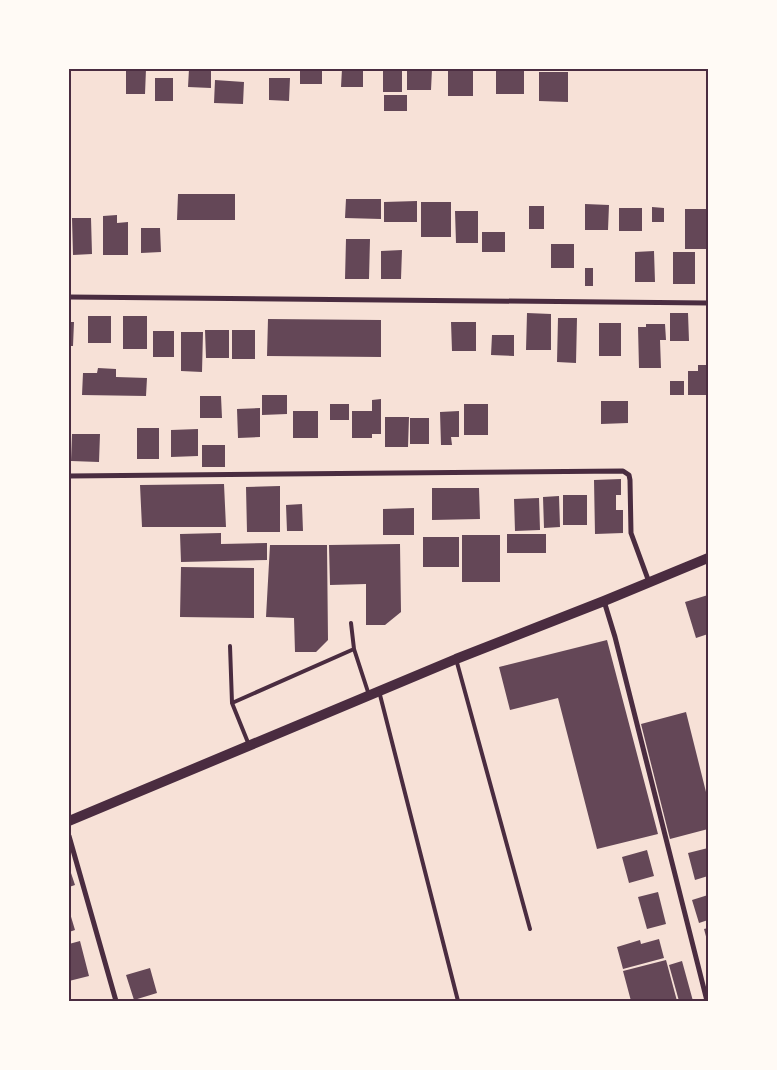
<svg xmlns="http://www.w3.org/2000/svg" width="777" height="1070" font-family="Overpass,sans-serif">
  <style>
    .building { fill: #644757 }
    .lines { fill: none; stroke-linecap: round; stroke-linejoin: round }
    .service { stroke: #4a2c40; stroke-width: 4 }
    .minor { stroke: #4a2c40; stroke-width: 5 }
    .secondary { stroke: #4a2c40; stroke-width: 10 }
    .neatline { fill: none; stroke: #4a2c40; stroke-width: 2 }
  </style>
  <rect width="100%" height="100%" fill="#f7e1d7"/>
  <path class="building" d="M126,69h20l-1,25h-19z
    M189,69h22v19l-23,-1z
    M300,69h22v15h-22z
    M342,69h21v18h-22z
    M383,69h19v23h-19z
    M407,69h25l-1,21h-24z
    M448,69h25v27h-25z
    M496,69h28v25h-28z
    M539,72h29v30l-29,-1z
    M155,78h18v23h-18z
    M269,78h21l-1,23 -20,-1z
    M215,80l29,2 -1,22 -29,-1z
    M384,95h23v16h-23z
    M178,194h57v26h-58z
    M346,199h35v20l-36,-1z
    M417,201v21h-33v-20z
    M421,202h30v35h-30z
    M585,204l24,1 -1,25h-23z
    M529,206h15v23h-15z
    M652,207l12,1v14h-12z
    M619,208h23v23h-23z
    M685,209h23v40h-23z
    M455,211h23v32h-22z
    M117,215v8l11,-1v33h-25v-39z
    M72,218h19l1,36 -19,1z
    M141,228h19l1,24 -20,1z
    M482,232h23v20h-23z
    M346,239h24l-1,40h-24z
    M551,244h23v24h-23z
    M402,250l-1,29h-20v-28z
    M654,251l1,31h-20v-30z
    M673,252h22v32h-22z
    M585,268h8v18h-8z
    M527,313l24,1v36h-25z
    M670,313h18l1,28h-19z
    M88,316h23v27h-23z
    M123,316h24v33h-24z
    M558,318h19l-1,45 -19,-1z
    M268,319l113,1v37l-114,-1z
    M69,322h5l-1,24h-4z
    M451,322h25v29h-24z
    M599,323h22v33h-22z
    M646,324h19l1,16h-6l1,28h-22l-1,-41h8z
    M205,330h24v28h-23z
    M232,330h23v29h-23z
    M153,331h21v26h-21z
    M181,332h22l-1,40 -21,-1z
    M492,335h22v21l-23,-1z
    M698,365h10v30h-20v-24h10z
    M98,368l18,1v8l31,1 -1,18 -64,-1 1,-22h14z
    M670,381h14v14h-14z
    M262,395h25v19l-25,1z
    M200,396h21l1,22h-22z
    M381,399v35h-9v4h-20v-27h20v-11z
    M601,401h27v22l-27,1z
    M330,404h19v16h-19z
    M464,404h24v31h-24z
    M260,408v29l-22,1 -1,-29z
    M293,411h25v27h-25z
    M459,411v26h-8l1,8h-11l-1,-33z
    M385,417h24l-1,30h-23z
    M410,418h19v26h-19z
    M137,428h22v31h-22z
    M198,429v27l-27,1v-27z
    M72,434h28l-1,28 -28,-1z
    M202,445h23v22h-23z
    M621,479v16h-5v15h7v23l-28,1 -1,-54z
    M224,484l2,43h-84l-2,-42z
    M280,486v46h-33l-1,-45z
    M432,488h47l1,31 -48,1z
    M563,495h24v30h-24z
    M559,496l1,31 -16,1 -1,-31z
    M539,498l1,32 -25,1 -1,-32z
    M302,504l1,27h-16l-1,-26z
    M414,508v27h-31v-26z
    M221,533v11l46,-1v17l-86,2 -1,-28z
    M507,534h39v19h-39z
    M462,535h38v47h-38z
    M423,537h36v30h-36z
    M400,544l1,68 -16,13h-19v-41l-36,1 -1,-40z
    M270,545h57l1,95 -12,12h-21l-1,-34 -28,-1z
    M181,567l73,1v50l-74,-1z
    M708,595v39l-12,4 -11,-36z
    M607,640l51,194 -61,15 -39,-151 -48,12 -11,-43z
    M686,712l22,88v29l-38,10 -29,-115z
    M708,848v28l-13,4 -7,-27z
    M647,850l7,26 -25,7 -7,-26z
    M69,867l6,18 -6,2z
    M658,892l8,32 -19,5 -9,-32z
    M708,895v25l-9,3 -7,-23z
    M69,910l6,20 -6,2z
    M708,928v16l-4,-15z
    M659,939l5,19 -41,11 -6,-22 23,-7 1,4z
    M80,941l9,35 -20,5v-37z
    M666,960l11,41h-46l-8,-30z
    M682,961l11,40h-14l-10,-36z
    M150,968l7,25 -23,7 -8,-25z"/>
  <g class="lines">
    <path class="service" d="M351,623l3,26 15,46
      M230,646l2,57 17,42
      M456,659l74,270
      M379,691l79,310
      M232,703l122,-54"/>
    <path class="minor" d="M69,297l639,6
      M69,476l554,-5 6,4 1,5 1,53 18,49
      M604,601l11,36 92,364
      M69,836l47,165"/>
    <path class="secondary" d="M69,821l387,-162 148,-58 104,-43"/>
  </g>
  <rect width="777" height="1070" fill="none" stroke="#fffaf5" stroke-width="140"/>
  <rect x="70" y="70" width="637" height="930" class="neatline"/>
</svg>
